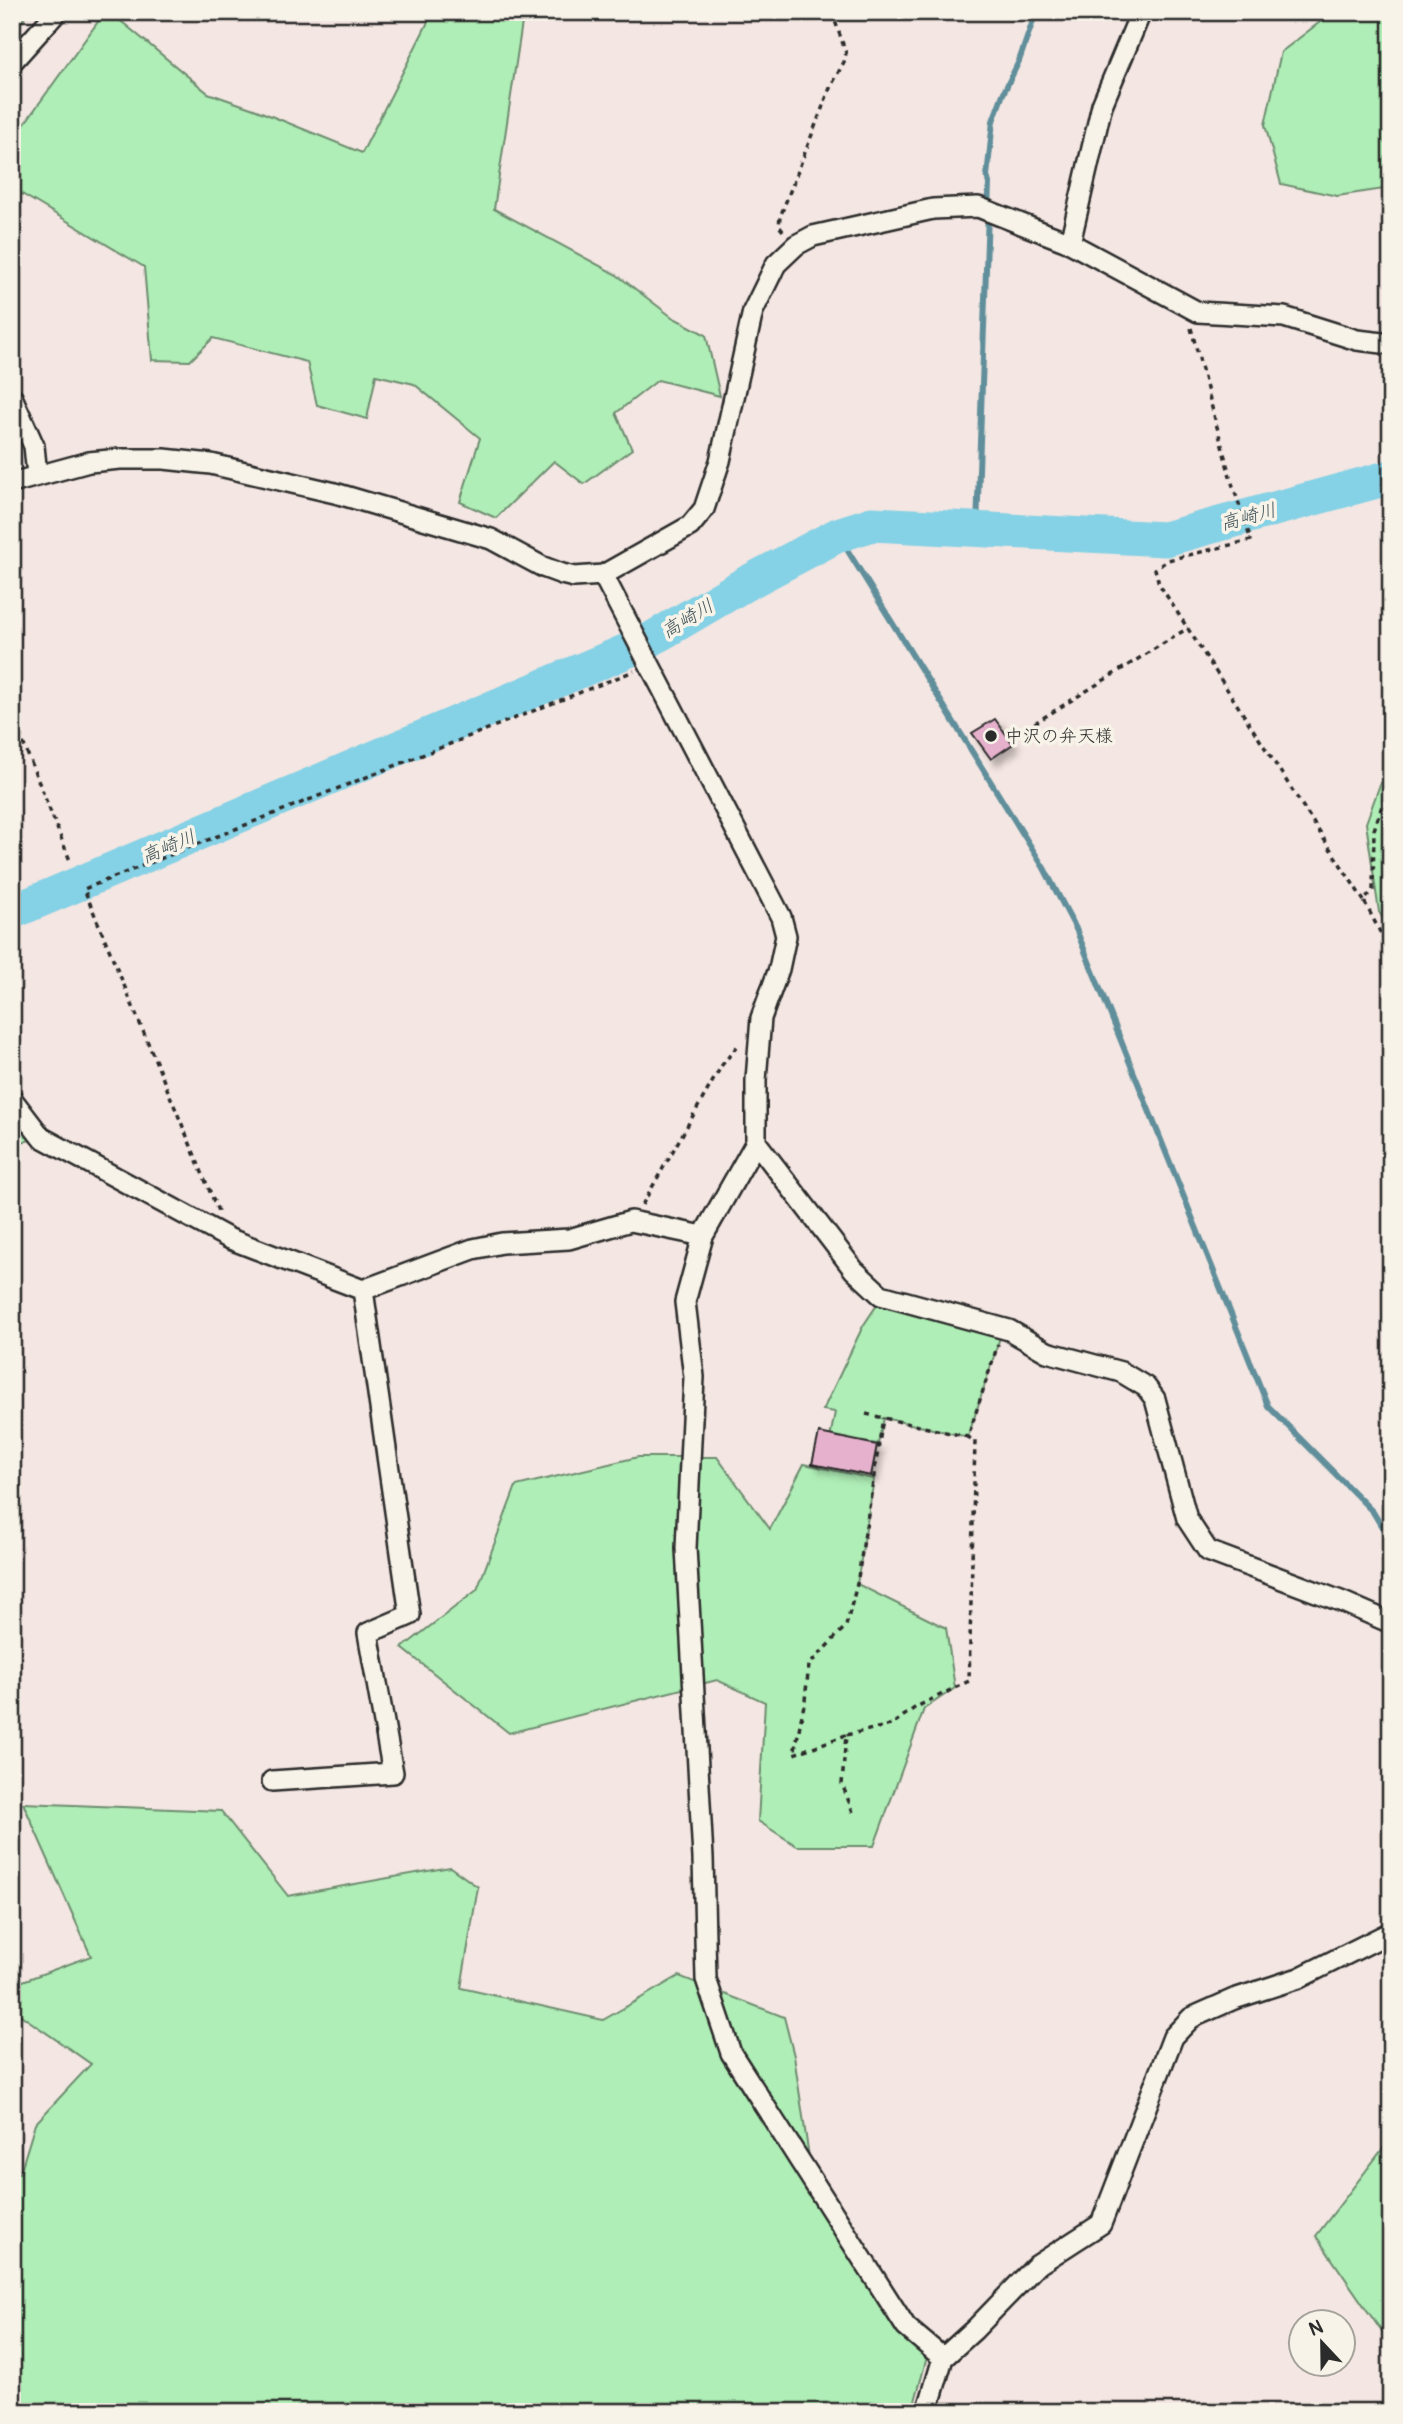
<svg xmlns="http://www.w3.org/2000/svg" width="1403" height="2424" font-family="Pangolin,'Klee One',sans-serif">
  <style>
    .green { fill: #afeeb6; stroke: #6d8c70; stroke-width: 2 }
    .lines { fill: none; stroke-linecap: round; stroke-linejoin: round }
    .stream { stroke: #618f9b; stroke-width: 6 }
    .river { stroke: #85d1e5; stroke-width: 35 }
    .building { fill: #e6b1cc; stroke: #2b2b2b; stroke-width: 2; filter: url(#shadow) }
    .minor-casing { stroke: #2b2b2b; stroke-width: 24 }
    .path { stroke: #2b2b2b; stroke-width: 3.5; stroke-dasharray: 5 5; stroke-linecap: butt }
    .minor { stroke: #f7f3e8; stroke-width: 19 }
    .poi-dot { fill: #2b2b2b; stroke: #f7f3e8; stroke-width: 2.5 }
    .labels { text-anchor: middle; stroke-width: 7; stroke-linejoin: round; paint-order: stroke }
    .poi-label { font-size: 18px; fill: #2b2b2b; stroke: #f7f3e8; text-anchor: start }
    .water-label { font-size: 19px; font-style: italic; fill: #42545a; stroke: #f7f3e8 }
  </style>
  <defs>
    <filter id="shadow"><feDropShadow dx="6" dy="6" stdDeviation="3.5" flood-color="#0004"/></filter>
  </defs>
  <rect width="100%" height="100%" fill="#f4e6e2"/>
  <filter id="ink" filterUnits="userSpaceOnUse"><feTurbulence type="fractalNoise" baseFrequency=".0143" numOctaves="2"/><feDisplacementMap in="SourceGraphic" scale="14" xChannelSelector="R" yChannelSelector="G"/><feConvolveMatrix kernelMatrix="1 2 1 2 8 2 1 2 1" color-interpolation-filters="sRGB"/></filter>
  <g filter="url(#ink)">
    <path class="green" d="M12,12h16l-16,24z
      M105,12h5l98,81 46,16 108,44 71,-141h101l-11,4 -29,193 123,66 55,42 34,18 14,61 -62,-16 -42,33 16,36 -48,35 -30,-23 -58,57 -36,-16 20,-64 -66,-54 -38,-9 -9,44 -50,-14 -10,-43 -94,-24 -23,23 -38,-1 -8,-93 -132,-79v-47z
      M1333,12h58v176l-54,8 -56,-12 -16,-59 16,-73z
      M1391,754v178l-12,-20 -13,-89z
      M12,1105l26,34 -18,3 -8,-6z
      M881,1299l122,29 -35,109 -84,-19 -6,26 -48,-6 5,-26 -12,-2 40,-84z
      M638,1457h79l53,72 34,-65 70,15 -17,105 89,44 9,60 -31,21 -50,137h-77l-39,-25 7,-119 -48,-22 -208,53 -107,-85 75,-58 39,-104z
      M23,1803l198,8 67,85 162,-29 28,20 -17,101 142,32 76,-44 105,41 10,39 22,148 111,153 -15,55h-900v-241l8,2 15,-49 56,-60 -79,-55v-24l79,-29z
      M1391,2138v207l-75,-109z"/>
    <g class="lines">
      <path class="stream" d="M977,528l12,-345 -2,-7 6,-55 10,-27 16,-33 17,-49
        M838,535l206,333 32,61 192,477 105,106 18,30"/>
      <path class="river" d="M12,912l631,-268 102,-60 93,-49 34,-11 293,15 226,-62"/>
    </g>
    <path class="building" d="M995,719l18,25 -22,15 -19,-26z
      M819,1433l58,12 -6,31 -59,-12z"/>
    <g class="lines">
      <g class="minor-casing">
        <path id="minor" d="M12,62l45,-50
          M1070,243l32,-138 39,-93
          M12,397l22,49 3,29
          M12,483l77,-21 31,-3h44l47,5 124,29 156,46 52,28 19,7 12,3 29,-2 87,-49 14,-17 16,-48 33,-150 23,-47 20,-19 17,-9 120,-27 45,-2 92,36 128,69 86,5 73,23 34,4
          M603,575l178,342 5,19 -7,33 -18,49 -5,62v62l-53,94 -18,66 9,75 -8,171 17,310 3,121 25,74 175,274 37,31
          M12,1099l29,38 189,102 133,51 110,-41 29,-6 67,-4 62,-18 72,15
          M756,1142l98,128 27,25 128,35 38,22 74,20 25,15 9,12 32,120 21,32 135,51 48,21
          M272,1781l121,-8 -25,-140 42,-18 -47,-325
          M927,2412l16,-54 32,-29 61,-63 65,-42 72,-187 18,-19 43,-19 65,-21 92,-46"/>
      </g>
      <path class="path" d="M783,231l-4,-5 1,-9 50,-129 14,-26 2,-9 -14,-41
        M1191,328l40,152 20,60 -83,20 -13,9 4,15 205,317
        M12,715l59,148
        M1009,739l179,-111
        M1391,778l-17,52 -1,60 -9,11 27,52
        M642,1205l80,-140 17,-21
        M218,1211l-134,-322 550,-218
        M866,1414l102,23 30,-93
        M846,1735l-52,19 11,-54 4,-35 37,-39 11,-42 26,-166
        M853,1812l-11,-28 4,-49 45,-10 25,-18 53,-26 6,-240 -7,-4"/>
      <use href="#minor" class="minor"/>
    </g>
  </g>
  <circle class="poi-dot" cx="991" cy="736" r="7"/>
  <g class="labels">
    <g class="poi-label">
      <text x="1005" y="742">中沢の弁天様</text>
    </g>
    <g class="water-label">
      <text transform="translate(1248 516) rotate(-15)" y="7">高崎川</text>
      <text transform="translate(687 618) rotate(-31)" y="7">高崎川</text>
      <text transform="translate(168 846) rotate(-23)" y="7">高崎川</text>
    </g>
  </g>
  <rect width="1403" height="2424" fill="none" stroke="#f7f3e8" stroke-width="42"/>
  <rect x="21" y="21" width="1361" height="2382" fill="none" stroke="#2b2b2b" stroke-width="2.5" filter="url(#ink)"/>
  <g transform="translate(1322 2343) rotate(338)"><circle r="33" fill="#f7f3e8" stroke="#a5a39c" stroke-width="2"/>
  <path d="M0-5L12 26L0 18L-12 26Z" fill="#2b2b2b"/>
  <text y="-10" font-size="19" font-weight="bold" text-anchor="middle" fill="#2b2b2b">N</text>
  </g>
</svg>
